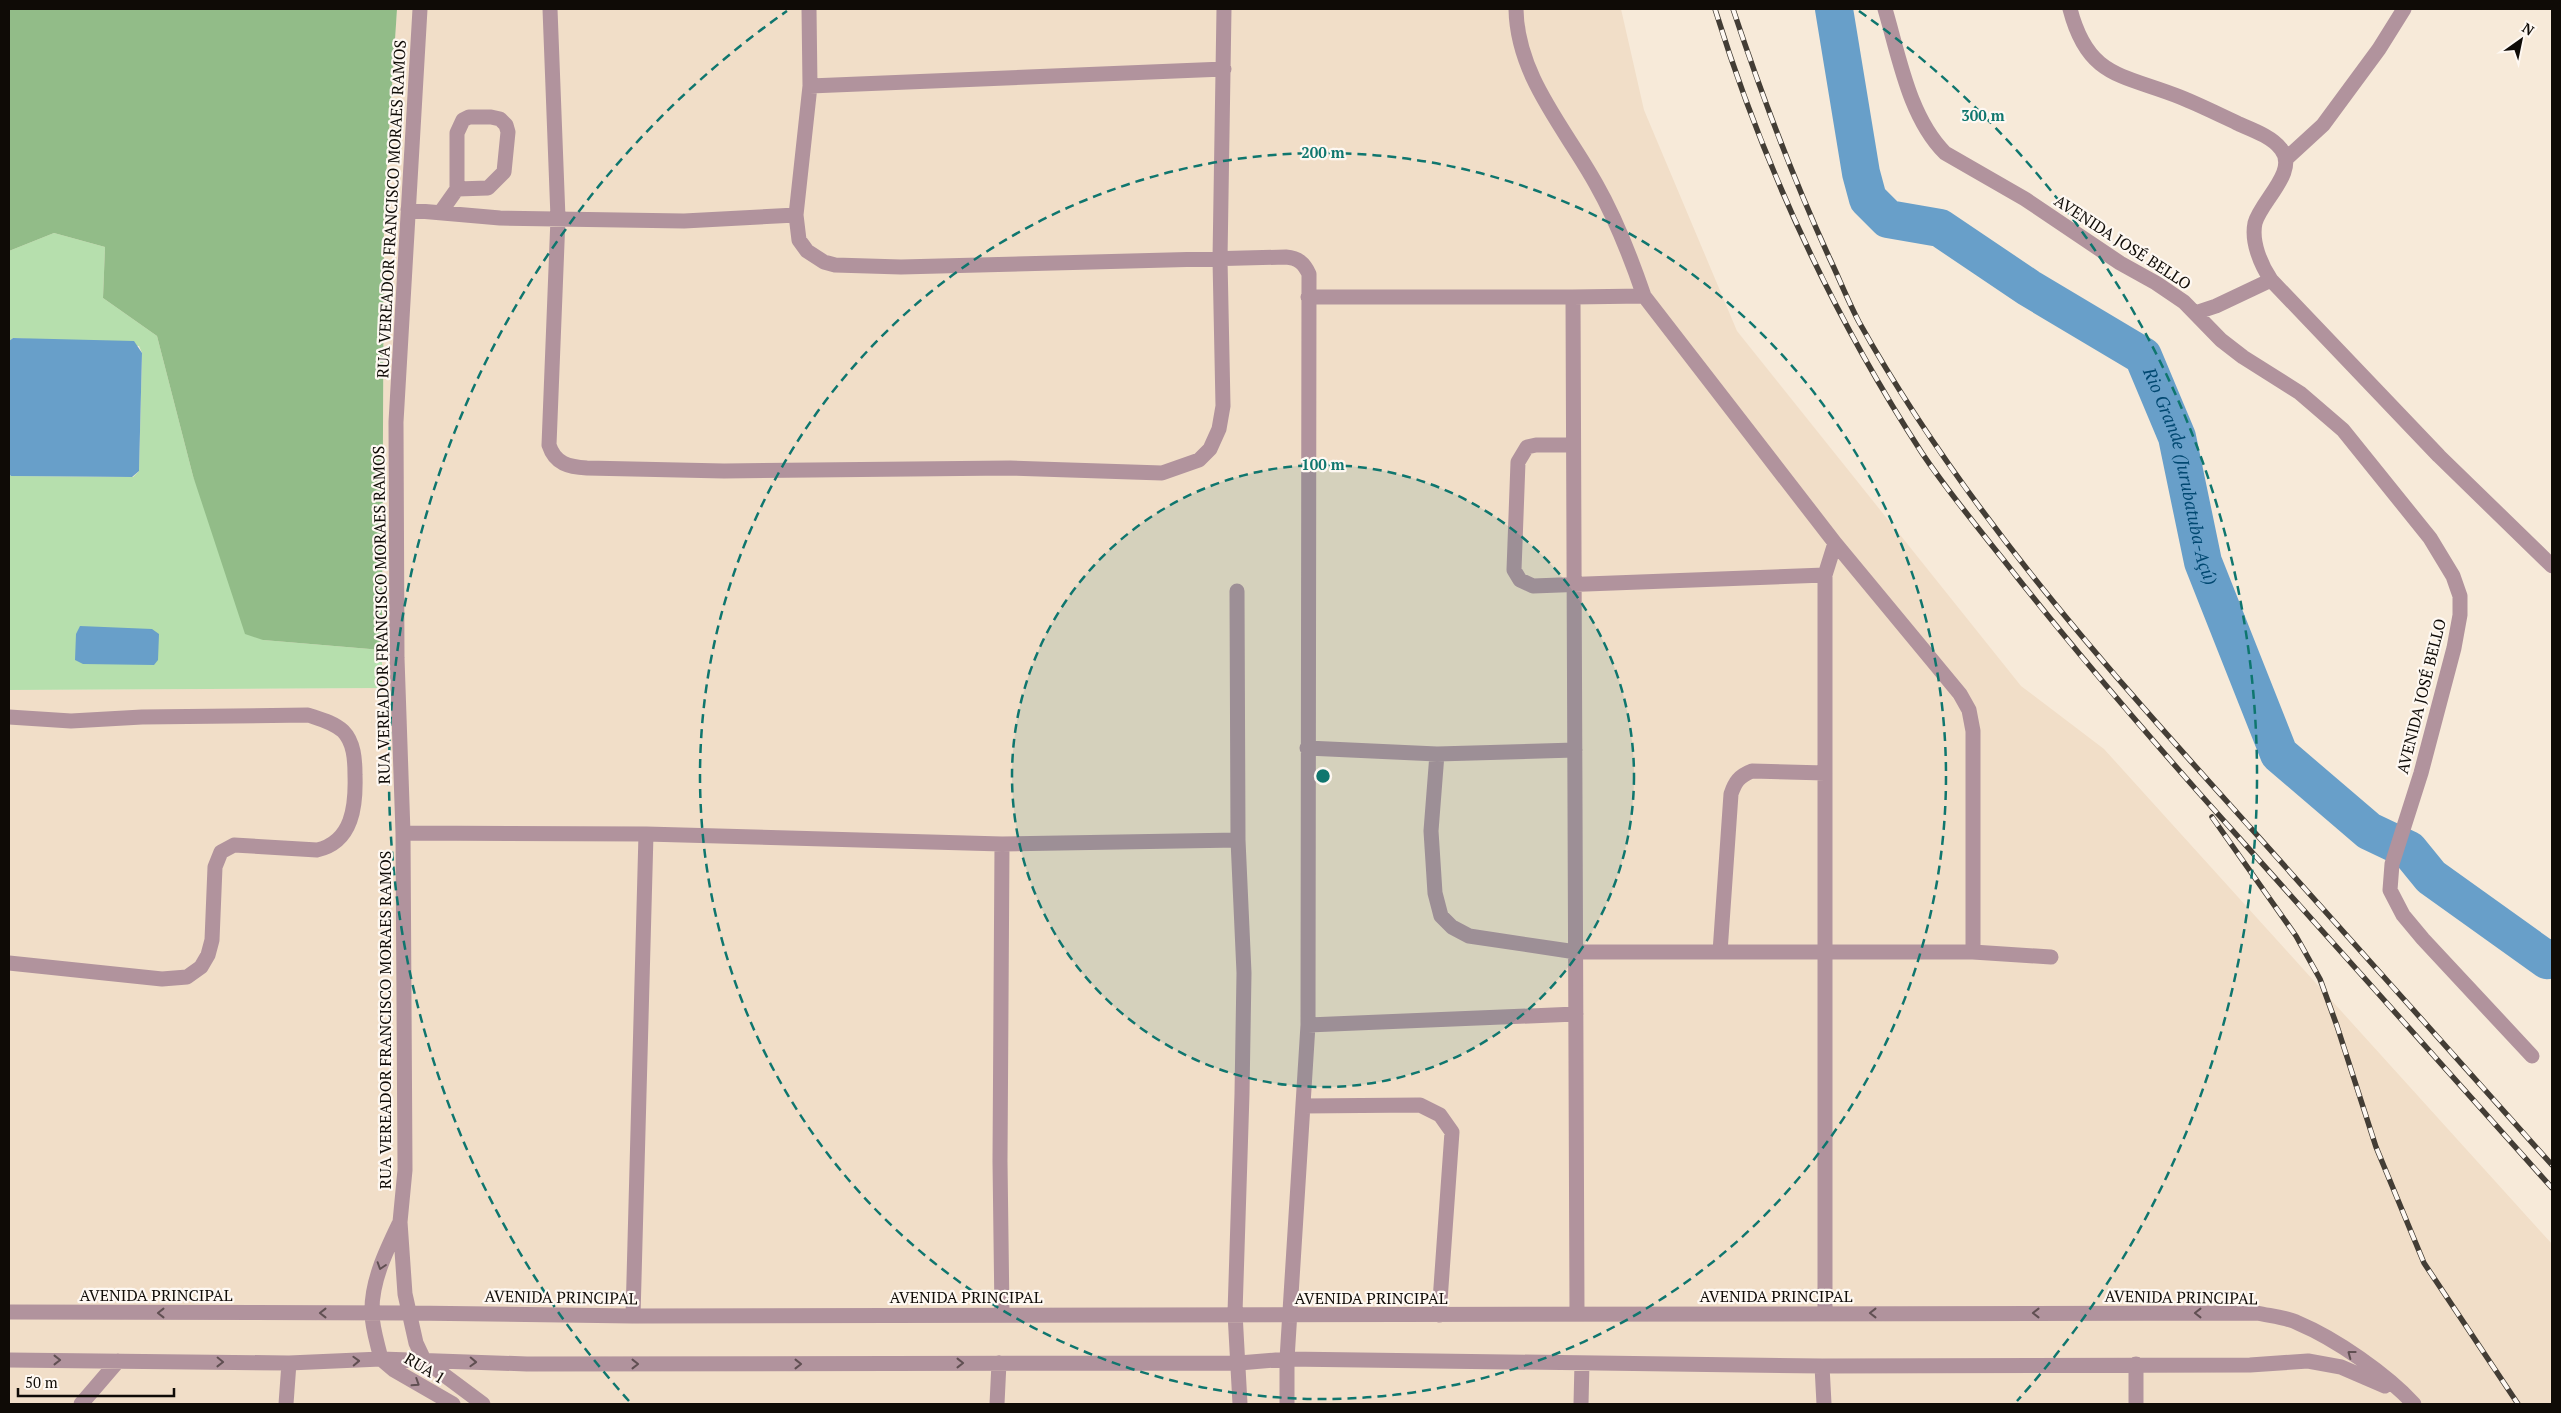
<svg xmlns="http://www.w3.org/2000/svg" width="2561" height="1413" font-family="'PT Serif',serif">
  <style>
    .built { fill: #f1dec8 }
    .green { fill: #b6dfad }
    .forest { fill: #92bc88 }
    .water { fill: #689fc9 }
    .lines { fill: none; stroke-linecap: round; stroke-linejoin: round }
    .river { stroke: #689fc9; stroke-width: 38 }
    .minor { stroke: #b1939d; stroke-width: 15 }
    .rail-casing { stroke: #433d35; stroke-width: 5.5 }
    .rail { stroke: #fef8f2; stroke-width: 4; stroke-dasharray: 11; stroke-linecap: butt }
    .oneway { stroke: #604f52 }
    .ring { fill: none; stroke: #0f766e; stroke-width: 2.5; stroke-dasharray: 9 6 }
    .labels { text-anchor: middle; stroke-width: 4.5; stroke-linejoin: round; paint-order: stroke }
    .street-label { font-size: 16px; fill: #0f0b06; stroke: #fef8f2 }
    .water-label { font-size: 18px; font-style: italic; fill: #014871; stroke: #fef8f2 }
    .centre { fill: #0f766e; stroke: #fef8f2; stroke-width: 2.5 }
    .ring-label { font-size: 15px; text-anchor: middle; font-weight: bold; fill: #0f766e; stroke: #fef8f2; stroke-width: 4.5; stroke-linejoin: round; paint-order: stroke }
  </style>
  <rect width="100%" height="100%" fill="#f7ead9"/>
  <path class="built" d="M397,9h1224l23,101 93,221 284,355 83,63 448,495v160h-2543v-714l373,-2 2,-478z"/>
  <path class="green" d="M54,233l51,14 -2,51 54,38 36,140 70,164 119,10v38l-373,2v-216l2,2 122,1 6,-6 3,-118 -3,-7 -126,-8 -4,3v-90z"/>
  <path class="forest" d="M9,9h388l-13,201 -2,440 -119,-10 -18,-6 -52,-158 -36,-140 -54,-38 2,-51 -51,-14 -45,18z"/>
  <path class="water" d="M13,338l121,3 8,12 -3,118 -7,6 -121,-1 -2,-2v-133z
    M80,626l72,3 7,5 -1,26 -4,5 -71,-1 -8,-4 1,-26z"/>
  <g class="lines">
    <path class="river" id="s1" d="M1834,9l27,164 7,26 20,20 52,9 89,60 114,68 34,81 26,125 76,192 90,77 40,19 22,27 116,83 5,-2"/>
    <path class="minor" d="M420,9l-24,413 1,236 6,175 2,337 -5,52 5,72 11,49 8,17 59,44
      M550,9l8,209 -9,227c6,19 20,22 38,23l137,3 286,-3 152,5 37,-13 11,-11 9,-20 4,-23 -3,-147 4,-250
      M809,9l1,77 -14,129 3,25 8,11 17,11 11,3 66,2 385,-10c12,1 18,6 23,17l-1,751 -21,334v45
      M1516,9c1,67 49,119 80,175 20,35 35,74 48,112
      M1885,9c14,47 24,108 60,144l80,46 95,64 36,20 28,19 37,38 22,17 57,36 43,37 87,108 23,38 7,20v19l-6,33 -33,125 -29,91 -2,26 13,25 20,24 109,117
      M2070,9c18,69 52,65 110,88 20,8 40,18 59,27 14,6 33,13 42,25 18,22 -20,52 -26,74 -4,19 6,42 16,57l168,176 113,110
      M810,86l414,-17
      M2286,159l37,-34 56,-76 25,-40
      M408,210l92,8 184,3 112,-6
      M440,213l17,-24v-56l6,-13 6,-3h22l9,2 6,6 2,7 -4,40 -16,16 -31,1
      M1308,297h265l4,1017
      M1573,297l71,-1 191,247 -10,32v738
      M2195,313l21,-7 55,-26
      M1573,445h-37l-9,2 -9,15 -4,108 6,10 13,6 292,-11
      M1835,543l125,151 9,16 4,21v221
      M1237,591l1,249 6,133 -2,121 -7,219 5,91
      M9,717l62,4 71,-4 166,-2c12,4 25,7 35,16 11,11 12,29 12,44 1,30 -2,67 -38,75l-83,-5 -13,7 -6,15 -3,73 -4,15 -7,12 -14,10 -25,2 -153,-16
      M1307,748l130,6 138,-4
      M1437,754l-6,77 4,62 6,23 11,11 17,9 107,16h397l78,5
      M403,833l243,1 356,10 236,-4
      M1002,844l-2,317 2,153
      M1720,952l11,-158c4,-12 8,-18 21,-23l73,2
      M1308,1025l268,-11
      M1303,1106l117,-1 20,10 12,17 -13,183
      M9,1312l401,1 223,3 1624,-3c13,3 29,4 41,10 38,16 88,51 116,81
      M633,1316l13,-482
      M381,1359c-3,-14 -9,-31 -9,-46 -1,-31 14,-62 27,-89
      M381,1359l13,11 59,34
      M9,1360l280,3 92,-4 146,5 712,-1 48,-4 535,7 428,-1 58,-4 33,6 44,19
      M1822,1366l2,38
      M81,1404l37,-43
      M286,1404l3,-41
      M997,1404l2,-41
      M1581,1404l1,-41
      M2136,1404v-40"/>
    <g class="rail-casing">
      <path id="rail" d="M1715,9c48,155 118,307 207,444 24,36 53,71 80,105 63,81 130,159 198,236 117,131 235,263 352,394
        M1733,9c28,84 59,167 96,248 10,21 19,44 30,65 100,179 235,332 372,484 107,120 214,239 321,359
        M2212,817l84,119 24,43 17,47 39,121 48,116 94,141"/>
    </g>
    <use href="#rail" class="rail"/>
  </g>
  <defs><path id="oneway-chevron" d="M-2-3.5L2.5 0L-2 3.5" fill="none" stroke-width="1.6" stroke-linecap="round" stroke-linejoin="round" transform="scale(1.25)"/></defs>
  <g class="oneway">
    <use href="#oneway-chevron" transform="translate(381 1266) rotate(108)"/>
    <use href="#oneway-chevron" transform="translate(161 1313) rotate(-180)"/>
    <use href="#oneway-chevron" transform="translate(323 1313) rotate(-180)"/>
    <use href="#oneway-chevron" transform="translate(1873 1313) rotate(180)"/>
    <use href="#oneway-chevron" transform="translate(2036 1313) rotate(180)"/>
    <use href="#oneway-chevron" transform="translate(2198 1313) rotate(180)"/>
    <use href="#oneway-chevron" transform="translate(2351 1354) rotate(-143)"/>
    <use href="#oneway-chevron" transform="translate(57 1360)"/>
    <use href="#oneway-chevron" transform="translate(356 1361) rotate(-2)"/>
    <use href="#oneway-chevron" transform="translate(220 1362) rotate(1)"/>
    <use href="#oneway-chevron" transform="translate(473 1362) rotate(2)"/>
    <use href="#oneway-chevron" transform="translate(960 1363)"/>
    <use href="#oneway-chevron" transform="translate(635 1364)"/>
    <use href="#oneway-chevron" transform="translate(798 1364)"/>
    <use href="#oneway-chevron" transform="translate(416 1383) rotate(33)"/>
  </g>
  <circle cx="1323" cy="776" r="311" fill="#0f766e" fill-opacity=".12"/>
  <g class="ring">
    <circle cx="1323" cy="776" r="311"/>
    <circle cx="1323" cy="776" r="623"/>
    <path d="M629 1401A934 934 0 0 1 787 11M1859 11A934 934 0 0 1 2017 1401"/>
  </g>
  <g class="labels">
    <g class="street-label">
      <text transform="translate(391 209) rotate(-87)" y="6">RUA VEREADOR FRANCISCO MORAES RAMOS</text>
      <text transform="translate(2123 242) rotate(33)" y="6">AVENIDA JOSÉ BELLO</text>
      <text transform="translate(381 615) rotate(-91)" y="6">RUA VEREADOR FRANCISCO MORAES RAMOS</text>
      <text transform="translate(2421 696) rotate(-76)" y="6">AVENIDA JOSÉ BELLO</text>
      <text transform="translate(385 1020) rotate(-90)" y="6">RUA VEREADOR FRANCISCO MORAES RAMOS</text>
      <text x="156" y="1301">AVENIDA PRINCIPAL</text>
      <text x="1776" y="1302">AVENIDA PRINCIPAL</text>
      <text transform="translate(561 1297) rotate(1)" y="6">AVENIDA PRINCIPAL</text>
      <text x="966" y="1303">AVENIDA PRINCIPAL</text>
      <text transform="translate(2181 1297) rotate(1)" y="6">AVENIDA PRINCIPAL</text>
      <text x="1371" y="1304">AVENIDA PRINCIPAL</text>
      <text transform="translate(425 1368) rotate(31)" y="6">RUA 1</text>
    </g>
    <g class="water-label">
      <text dy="6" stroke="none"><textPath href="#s1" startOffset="641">Rio Grande (Jurubatuba-Açú)</textPath></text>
    </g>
  </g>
  <circle cx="1323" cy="776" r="8" class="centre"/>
  <g class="ring-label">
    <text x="1983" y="121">300 m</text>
    <text x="1323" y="158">200 m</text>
    <text x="1323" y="470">100 m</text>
  </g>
  <rect width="2561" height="1413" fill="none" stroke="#0f0b06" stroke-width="20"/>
  <g transform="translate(2521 40) rotate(33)" stroke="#fef8f2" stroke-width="4" paint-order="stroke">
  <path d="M0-4L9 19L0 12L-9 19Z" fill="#0f0b06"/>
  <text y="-8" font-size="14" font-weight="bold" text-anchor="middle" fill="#0f0b06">N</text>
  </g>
  <path d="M18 1388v8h156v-8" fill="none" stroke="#0f0b06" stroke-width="2.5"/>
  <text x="25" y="1388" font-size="15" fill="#0f0b06" stroke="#fef8f2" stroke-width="4" paint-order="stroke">50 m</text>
</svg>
